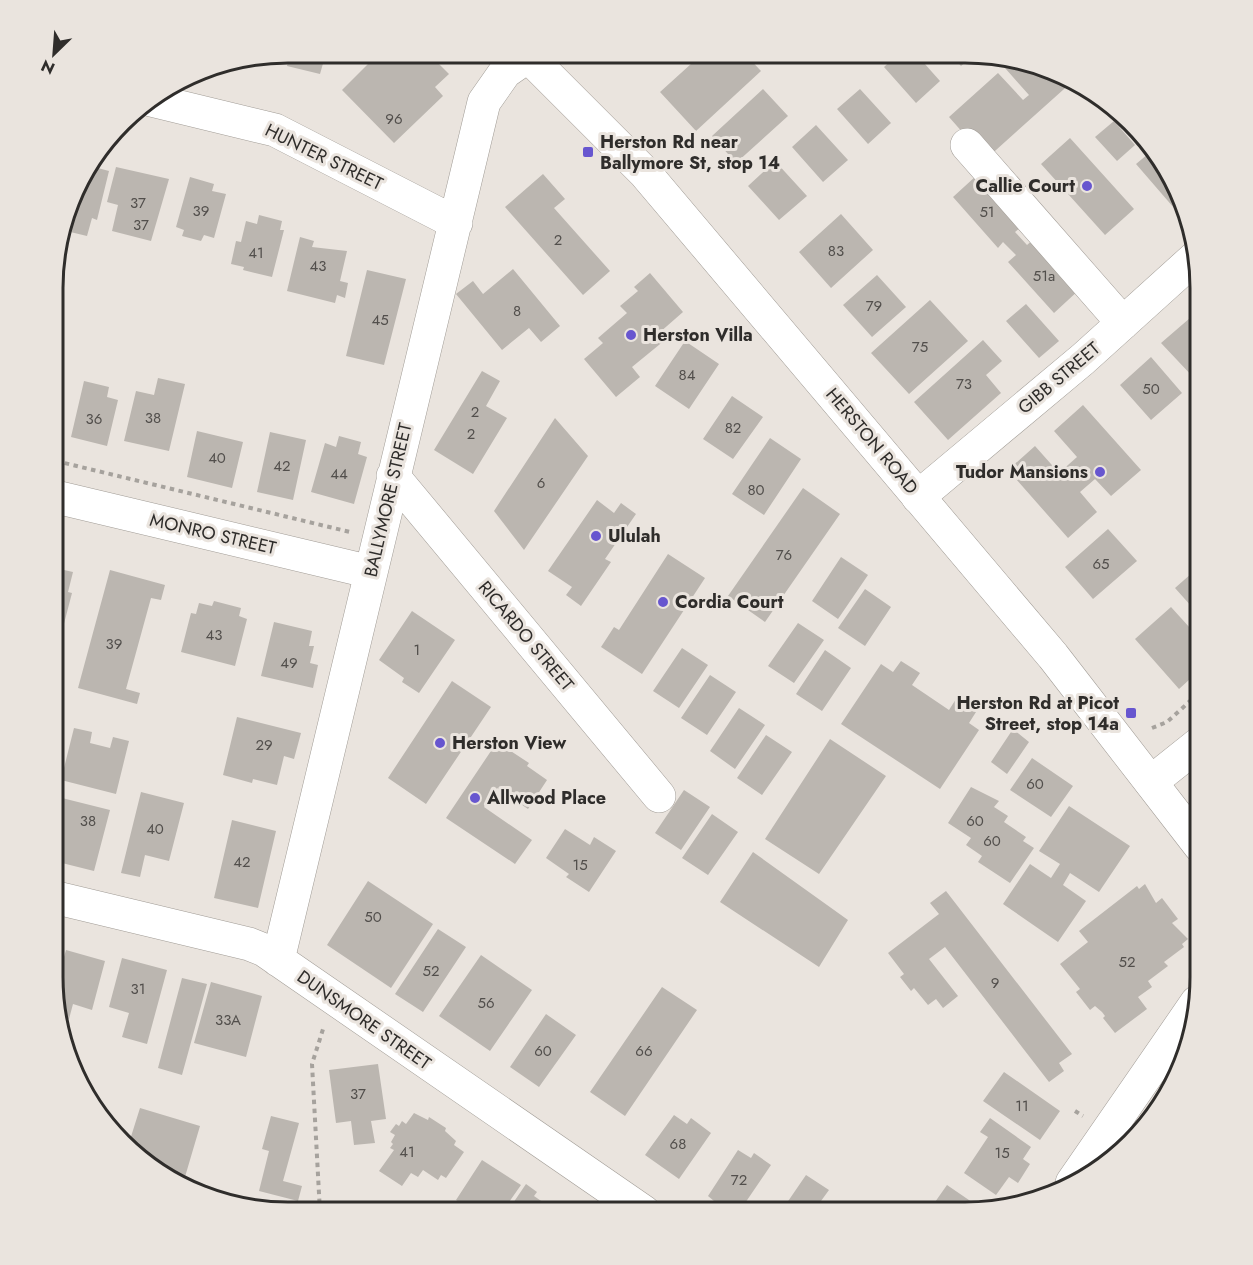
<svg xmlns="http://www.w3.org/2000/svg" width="1253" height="1265" font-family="Jost,sans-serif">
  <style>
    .building { fill: #bbb6b0 }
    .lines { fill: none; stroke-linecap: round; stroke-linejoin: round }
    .minor-casing { stroke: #a19c96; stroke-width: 34 }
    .major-casing { stroke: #a19c96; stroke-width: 34 }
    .path { stroke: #a6a29d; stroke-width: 4; stroke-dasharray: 4.5 4.5; stroke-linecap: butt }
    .minor { stroke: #fff; stroke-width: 33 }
    .major { stroke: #fff; stroke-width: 33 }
    .poi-dot { fill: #6756cf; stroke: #eae4de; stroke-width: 2 }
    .labels { text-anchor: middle; stroke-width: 6; stroke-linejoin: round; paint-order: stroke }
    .number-label { font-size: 15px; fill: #524f4c }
    .poi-label { font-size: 18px; font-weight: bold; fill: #2f2d2b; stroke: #eae4de; text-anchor: start }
    .street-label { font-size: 18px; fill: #2f2d2b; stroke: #eae4de }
    .rim { fill: none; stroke: #2f2d2b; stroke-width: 3 }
  </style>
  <rect width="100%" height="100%" fill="#eae4de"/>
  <path class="building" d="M290,53h36l-6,21 -33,-8z
    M379,53h49l21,21 -14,13 8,9 -49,47 -52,-53z
    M702,54h43l16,17 -65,60 -36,-39z
    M898,54h18l24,27 -24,22 -32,-36z
    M950,54h24l-13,12z
    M1013,61l60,20 -87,78 -37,-42 49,-44 25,27 6,-5 -24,-27z
    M763,89l25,27 -52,47 -24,-27z
    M860,89l31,34 -23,21 -31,-35z
    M1114,121l21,24 -18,16 -22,-24z
    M816,125l32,35 -25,22 -31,-35z
    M1070,138l64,71 -29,26 -64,-71z
    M1154,149l28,52 -8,7 -38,-44z
    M92,161l4,1 -2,5 15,4 -12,49 -5,-2 -5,18 -25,-6 22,-60z
    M775,161l32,35 -28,24 -31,-34z
    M116,167l53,12 -18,62 -39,-10 6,-26 -11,-3z
    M543,174l22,25 -11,9 56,63 -27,24 -78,-88z
    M976,176l46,50 -7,6 12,13 8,-7 45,51 -26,24 -46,-51 8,-7 -13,-13 -5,6 -45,-51z
    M190,177l24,7 -2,7 14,3 -12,44 -10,-3 -3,6 -19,-5 2,-6 -8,-3z
    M841,214l32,36 -42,38 -32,-36z
    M259,215l23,6 -2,9h4l-12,47 -29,-7 1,-3 -13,-3 5,-23 5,1 5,-21 11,3z
    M300,237l14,4 -2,6 35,4 -7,30 8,2 -3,15 -8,-3 -2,8 -48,-12z
    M513,269l47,57 -19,16 -12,-14 -27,22 -46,-56 17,-13 10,13z
    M367,270l39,9 -22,86 -38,-9z
    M650,273l33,39 -24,21 6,7 -33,27 8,10 -24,20 -32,-38 19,-16 -5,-5 29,-25 -7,-7 18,-15 -4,-4z
    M877,275l29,32 -34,30 -29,-32z
    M930,300l38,41 -59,53 -38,-41z
    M1026,304l33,37 -20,17 -33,-37z
    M1190,318l10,11v43l-6,6 -33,-35z
    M983,340l19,21 -16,14 15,18 -53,47 -34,-38z
    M685,341l34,23 -30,45 -34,-23z
    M56,357l6,2 -5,21 -1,-1z
    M1151,357l31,36 -31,27 -31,-35z
    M482,371l18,10 -14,25 21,12 -34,56 -39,-24z
    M158,378l27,6 -16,67 -45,-10 12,-50 18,4z
    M84,381l25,6 -2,10 11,3 -11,46 -36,-9z
    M732,396l31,21 -30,42 -30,-20z
    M1083,405l58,65 -30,26 -16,-17 -15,13 17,20 -29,26 -60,-68 27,-24 24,27 18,-16 -23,-26z
    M555,418l33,38 -64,94 -30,-39z
    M197,431l46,11 -11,46 -45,-11z
    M270,432l36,8 -13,60 -36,-8z
    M339,436l22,6 -3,12 9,3 -13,47 -43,-12 14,-49 11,4z
    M770,438l31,21 -37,56 -32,-21z
    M803,488l37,26 -75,108 -37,-26z
    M597,500l17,13 7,-10 15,11 -31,45 6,3 -30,44 -15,-11 6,-8 -24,-16z
    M1108,529l29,32 -44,38 -28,-32z
    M668,554l37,24 -63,96 -41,-27 13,-20 5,3z
    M841,557l27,18 -30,44 -26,-18z
    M1200,566v50l-25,-28z
    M55,568l18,4 -5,20 4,1 -12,46 -5,-1z
    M110,570l55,15 -4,15 -10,-2 -25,91 14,4 -3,11 -59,-16z
    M865,589l26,18 -26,39 -27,-18z
    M214,601l27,7 -2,8 8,3 -12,47 -54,-14 10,-39 5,1 3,-11 13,3z
    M1171,607l29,32v31l-21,19 -44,-50z
    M412,611l43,29 -36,53 -17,-11 2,-4 -25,-18z
    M274,622l38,9 -3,15h5l-4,17 8,2 -5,23 -52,-12z
    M798,623l26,17 -30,43 -26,-17z
    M682,648l26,17 -29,43 -26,-17z
    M825,650l26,18 -29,43 -26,-17z
    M901,661l19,12 -8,12 37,25 7,-11 20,13 -7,11 10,7 -39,59 -99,-65 40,-60 12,8z
    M710,675l26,17 -29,43 -26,-17z
    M452,681l39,26 -65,97 -38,-26z
    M739,708l26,17 -30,44 -25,-18z
    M237,717l64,16 -7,26 -10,-3 -7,29 -24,-6 -1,4 -29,-8z
    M74,728l18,4 -2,11 20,5 3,-11 16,4 -13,53 -55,-14z
    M1013,729l16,13 -22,32 -16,-12z
    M766,735l26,17 -30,43 -25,-17z
    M830,739l56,37 -67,98 -54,-35z
    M497,742l32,21 -2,3 20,14 -19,29 -31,-21 -13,19 48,33 -17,24 -69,-46z
    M1032,758l41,28 -22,31 -41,-27z
    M971,787l28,14 -5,6 14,9 -4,6 22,15 -3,4 11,7 -24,35 -32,-21 4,-6 -16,-11 5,-7 -23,-15z
    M684,790l26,17 -29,43 -26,-17z
    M141,792l43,11 -15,58 -24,-6 -5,22 -19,-4z
    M62,798l48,12 -16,61 -40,-10v-32z
    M1069,806l61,40 -31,46 -29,-19 -7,12 23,16 -28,41 -55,-38 27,-40 21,14 9,-14 -21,-13z
    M712,814l26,18 -30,43 -26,-17z
    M232,820l44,11 -18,77 -44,-10z
    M565,829l25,16 4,-8 22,14 -27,41 -23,-15 3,-3 -23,-16z
    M753,852l95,68 -29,47 -99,-65z
    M368,881l65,43 -42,64 -64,-43z
    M1145,884l11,19 6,-5 16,21 -6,4 16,16 -6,5 2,3 -20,15 4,4 -20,15 4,6 -14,10 9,12 -32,24 -12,-15 2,-2 -3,-4 -7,-6 -5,4 -14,-18 4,-3 -20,-25 28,-22 -9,-11 58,-45 2,3z
    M946,891l126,163 -13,9 5,8 -15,11 -104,-135 -16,12 29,37 -15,12 -7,-9 -8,6 -14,-17 -3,3 -11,-14 4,-3 -16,-21 51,-39 -9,-11z
    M438,929l28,18 -43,65 -28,-18z
    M66,950l39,11 -13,49 -19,-6 -4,15 -11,-3 -5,-24v-12l4,1z
    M481,955l51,35 -42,61 -51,-35z
    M122,958l45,12 -20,74 -25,-7 7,-24 -20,-6z
    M182,978l25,6 -25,91 -24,-7z
    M211,982l51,14 -16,61 -52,-14z
    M662,987l35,23 -72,106 -35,-24z
    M546,1014l30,21 -37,52 -29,-20z
    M378,1064l8,55 -15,2 4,22 -21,2 -3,-24 -15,2 -7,-53z
    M1004,1072l56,39 -20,29 -57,-39z
    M140,1108l60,18 -18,61 -53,-44z
    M414,1113l14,7 1,-3 17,11 -1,3 11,10 -2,4 10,7 -18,26 -5,-3 -3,5 -15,-10 -5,7 -7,-4 -9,13 -23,-15 15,-21 -4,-2 3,-4 -2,-2 4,-7 -5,-3 6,-8 3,2 3,-5 4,3z
    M674,1115l13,9 4,-6 20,15 -32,46 -34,-24z
    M271,1116l28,7 -16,58 19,5 -4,15 -39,-10 10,-40 -7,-2z
    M990,1118l41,29 -8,12 7,5 -12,19 -9,-6 -13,18 -32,-22 24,-36 -8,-5z
    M738,1150l13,8 3,-5 17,12 -32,47h-12l-19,-16z
    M482,1160l39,25 -19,27h-27l-19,-12z
    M806,1175l23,15 -16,22h-29l-2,-2z
    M526,1184l11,8 -3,4 23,16h-50z
    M947,1185l38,26 -57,1z"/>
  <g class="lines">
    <g class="minor-casing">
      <path id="minor" d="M151,100l124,30 181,93
        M967,145l156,178
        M393,476l266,320
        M56,497l315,75
        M918,497l165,-138 114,-103
        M1151,782l49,-39
        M53,897l196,47 15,6 380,262
        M278,960l206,-858 21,-30 23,-16
        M1072,1183l125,-181"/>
    </g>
    <g class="major-casing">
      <path id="major" d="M525,53l120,120 408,483 147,190"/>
    </g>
    <path class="path" d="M56,461l294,71
      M1152,728l15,-6 33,-30
      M1075,1111l8,5
      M320,1212l-8,-148 12,-38"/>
    <use href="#minor" class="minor"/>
    <use href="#major" class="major"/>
  </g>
  <g class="poi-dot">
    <rect x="582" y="146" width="12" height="12" rx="3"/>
    <circle cx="1087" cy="186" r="6"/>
    <circle cx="631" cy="335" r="6"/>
    <circle cx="1100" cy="472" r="6"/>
    <circle cx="596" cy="536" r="6"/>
    <circle cx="663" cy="602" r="6"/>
    <rect x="1125" y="707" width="12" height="12" rx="3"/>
    <circle cx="440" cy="743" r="6"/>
    <circle cx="475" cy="798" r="6"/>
  </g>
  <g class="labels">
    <g class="number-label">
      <text x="394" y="124">96</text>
      <text x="138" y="208">37</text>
      <text x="201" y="216">39</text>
      <text x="987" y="217">51</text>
      <text x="141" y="230">37</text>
      <text x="558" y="245">2</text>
      <text x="836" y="256">83</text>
      <text x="256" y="258">41</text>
      <text x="318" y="271">43</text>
      <text x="1044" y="281">51a</text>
      <text x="874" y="311">79</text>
      <text x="517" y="316">8</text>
      <text x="380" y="325">45</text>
      <text x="920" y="352">75</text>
      <text x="687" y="380">84</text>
      <text x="964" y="389">73</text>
      <text x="1151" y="394">50</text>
      <text x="475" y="417">2</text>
      <text x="153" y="423">38</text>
      <text x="94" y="424">36</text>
      <text x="733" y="433">82</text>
      <text x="471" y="439">2</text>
      <text x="217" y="463">40</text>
      <text x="282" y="471">42</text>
      <text x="339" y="479">44</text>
      <text x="541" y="488">6</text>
      <text x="756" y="495">80</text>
      <text x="784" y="560">76</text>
      <text x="1101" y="569">65</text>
      <text x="214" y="640">43</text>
      <text x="114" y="649">39</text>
      <text x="417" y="655">1</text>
      <text x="289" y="668">49</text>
      <text x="264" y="750">29</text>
      <text x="1035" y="789">60</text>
      <text x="88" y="826">38</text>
      <text x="975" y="826">60</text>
      <text x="155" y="834">40</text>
      <text x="992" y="846">60</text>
      <text x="242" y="867">42</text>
      <text x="580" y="870">15</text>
      <text x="373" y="922">50</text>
      <text x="1127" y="967">52</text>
      <text x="431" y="976">52</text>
      <text x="995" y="988">9</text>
      <text x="138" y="994">31</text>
      <text x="486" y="1008">56</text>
      <text x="228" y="1025">33A</text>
      <text x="543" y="1056">60</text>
      <text x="644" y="1056">66</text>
      <text x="358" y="1099">37</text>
      <text x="1022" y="1111">11</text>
      <text x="678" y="1149">68</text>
      <text x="407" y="1157">41</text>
      <text x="1002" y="1158">15</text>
      <text x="739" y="1185">72</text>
    </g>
    <g class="poi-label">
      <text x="600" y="148">Herston Rd near<tspan x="600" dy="21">Ballymore St, stop 14</tspan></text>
      <text x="1075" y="192" text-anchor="end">Callie Court</text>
      <text x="643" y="341">Herston Villa</text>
      <text x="1088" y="478" text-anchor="end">Tudor Mansions</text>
      <text x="608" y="542">Ululah</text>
      <text x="675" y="608">Cordia Court</text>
      <text x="1119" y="709" text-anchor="end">Herston Rd at Picot<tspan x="1119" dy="21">Street, stop 14a</tspan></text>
      <text x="452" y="749">Herston View</text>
      <text x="487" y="804">Allwood Place</text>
    </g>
    <g class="street-label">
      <text transform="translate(324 157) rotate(26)" y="6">HUNTER STREET</text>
      <text transform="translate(1059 378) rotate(-40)" y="6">GIBB STREET</text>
      <text transform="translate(872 441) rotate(50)" y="6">HERSTON ROAD</text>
      <text transform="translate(388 500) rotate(-77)" y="6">BALLYMORE STREET</text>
      <text transform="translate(213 534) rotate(13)" y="6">MONRO STREET</text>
      <text transform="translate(526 636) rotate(50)" y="6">RICARDO STREET</text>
      <text transform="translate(364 1020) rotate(35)" y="6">DUNSMORE STREET</text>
    </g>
  </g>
  <path d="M0 0H1253V1265H0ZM288 63H965A225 225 0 0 1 1190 288V977A225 225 0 0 1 965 1202H288A225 225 0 0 1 63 977V288A225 225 0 0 1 288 63Z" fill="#eae4de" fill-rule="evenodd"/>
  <path class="rim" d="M288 63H965A225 225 0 0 1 1190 288V977A225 225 0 0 1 965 1202H288A225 225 0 0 1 63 977V288A225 225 0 0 1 288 63Z"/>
  <g transform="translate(54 54) rotate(205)" stroke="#eae4de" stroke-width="4.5" paint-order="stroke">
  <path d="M0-4.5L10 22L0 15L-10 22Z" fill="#2f2d2b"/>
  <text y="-9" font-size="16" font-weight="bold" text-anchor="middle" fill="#2f2d2b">N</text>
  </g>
</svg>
